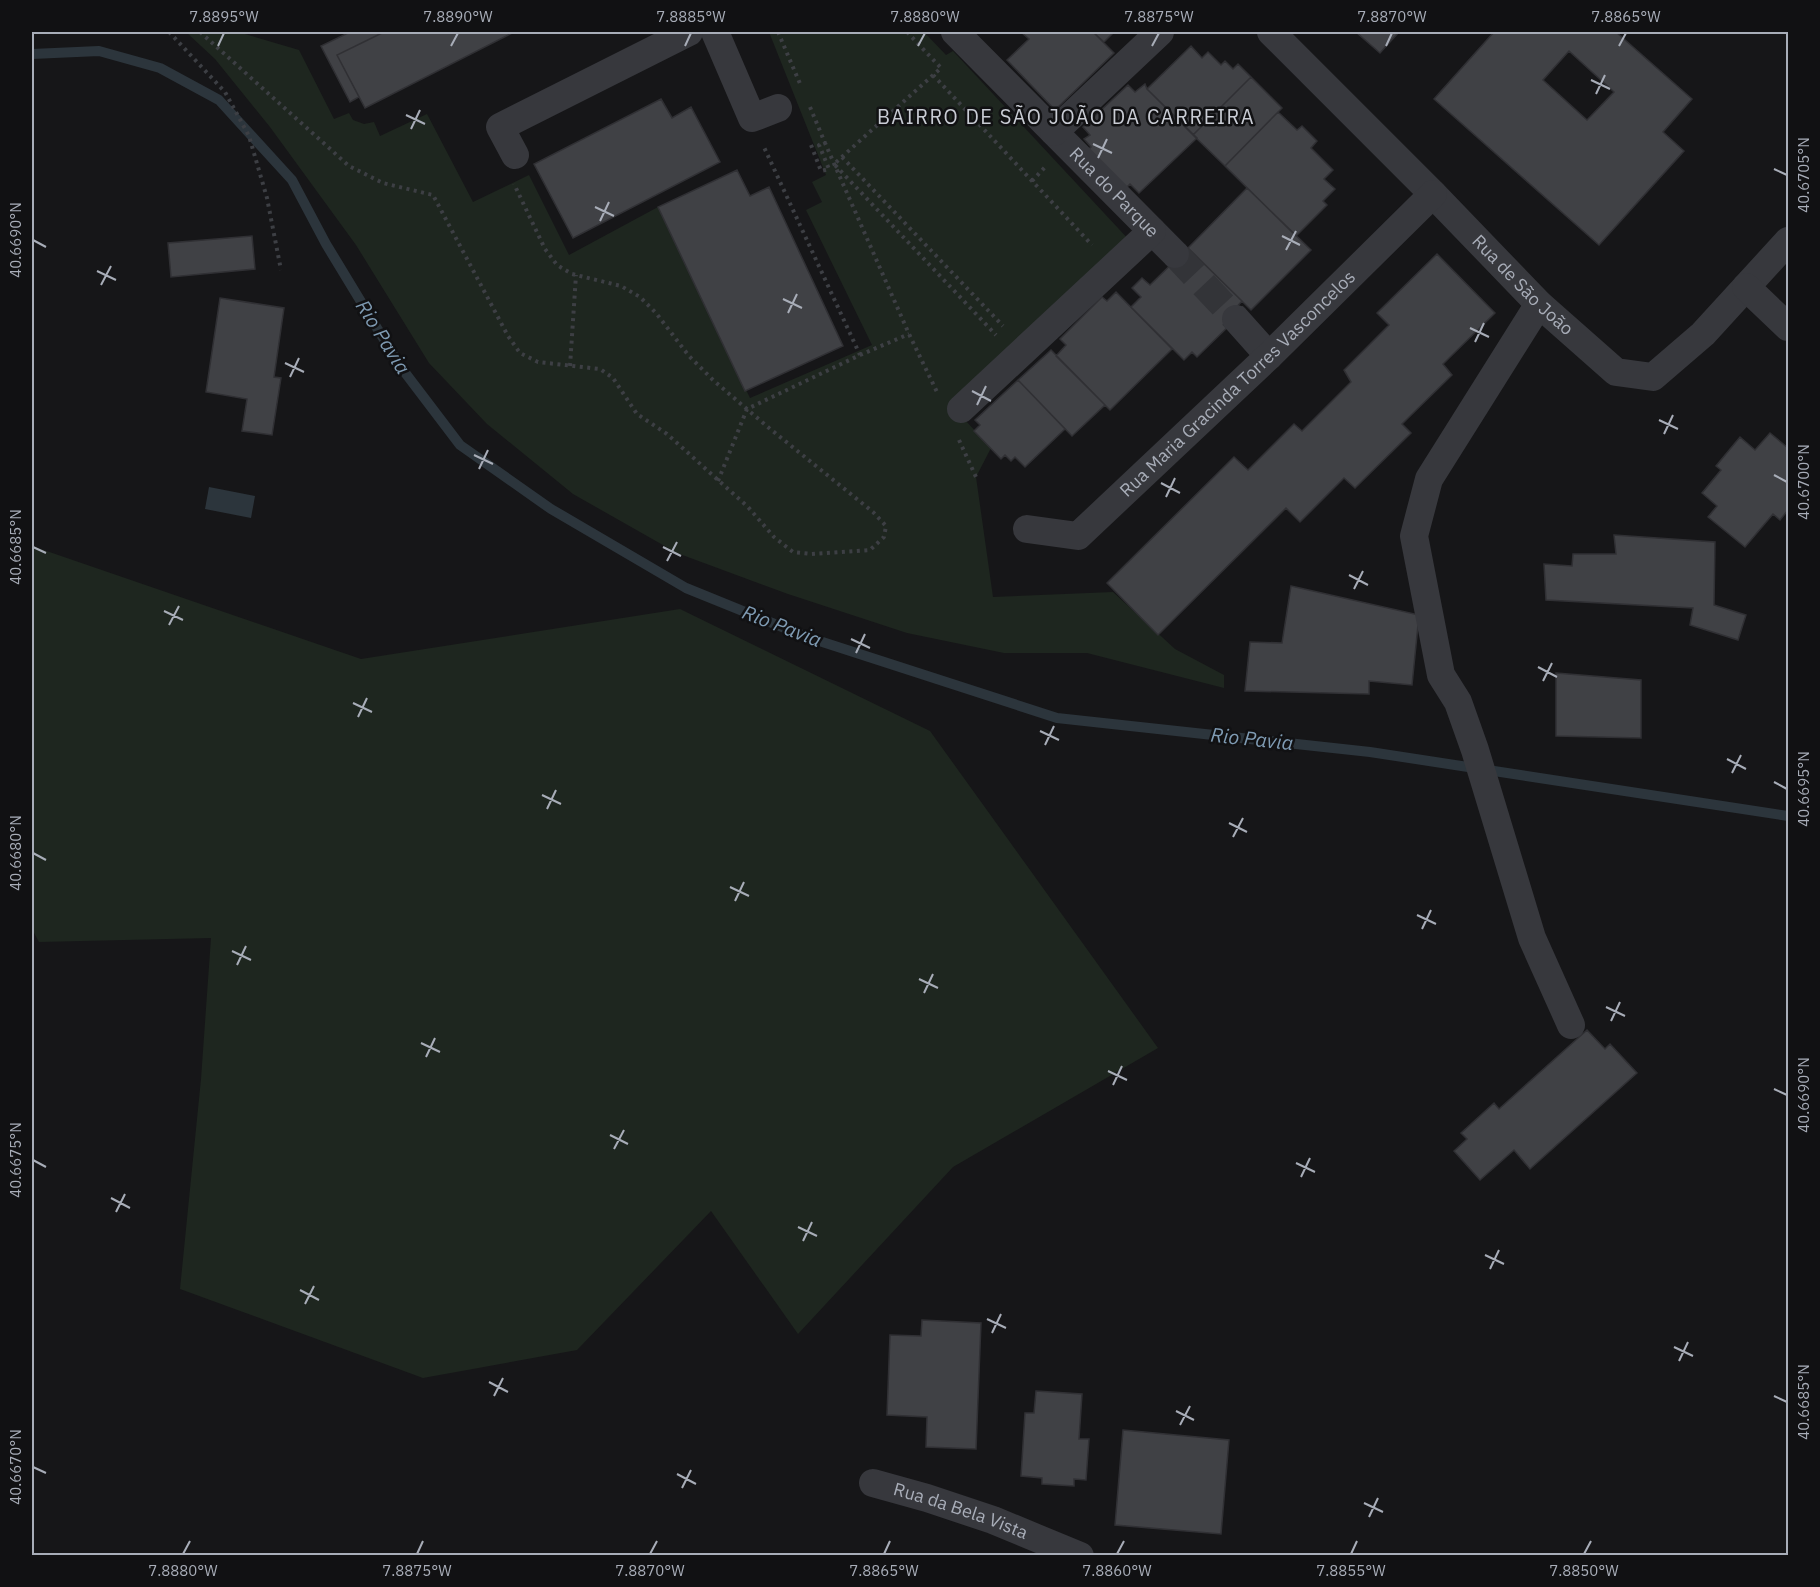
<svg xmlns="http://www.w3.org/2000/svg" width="1820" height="1587" font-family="'IBM Plex Sans',sans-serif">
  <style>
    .green { fill: #1e261f }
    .water { fill: #2c353c }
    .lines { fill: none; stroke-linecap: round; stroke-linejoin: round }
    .stream { stroke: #2c353c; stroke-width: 10 }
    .building { fill: #404145; stroke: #303034; stroke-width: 1.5; fill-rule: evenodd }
    .minor-tunnel { stroke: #333438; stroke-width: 28; stroke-dasharray: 28 14; stroke-linecap: butt }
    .path { stroke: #3d3f44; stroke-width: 4; stroke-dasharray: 3 4.5; stroke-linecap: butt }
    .minor { stroke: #37383d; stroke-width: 28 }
    .ticks { fill: none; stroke: #a8adb8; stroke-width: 2 }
    .labels { text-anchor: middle; stroke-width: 5; stroke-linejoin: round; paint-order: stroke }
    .street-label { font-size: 18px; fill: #a8adb8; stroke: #111113 }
    .neighbourhood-label { font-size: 20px; letter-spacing: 1.5px; fill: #c9ccd4; stroke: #111113 }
    .water-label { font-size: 20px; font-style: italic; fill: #7f9bb3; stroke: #111113 }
    .neatline { fill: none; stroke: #a8adb8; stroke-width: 2 }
    .ticks-label { font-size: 15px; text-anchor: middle; fill: #a8adb8 }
  </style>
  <rect width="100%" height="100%" fill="#161618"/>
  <path class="green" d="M186,32h52l61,18 35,69 15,-6 4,7 11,4 10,-2 6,14 47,-22 46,88 56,-27 40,80 89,-48 92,191 122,-53 -66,-135 16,-8 -10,-20 14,-7 -57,-143h155l22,23 7,-4 178,191 -178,165 38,41 -15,29 17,120 120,-5 62,57 49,26v13l-137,-35h-83l-97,-20 -119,-39 -111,-41 -104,-59 -86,-70 -58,-61 -73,-118 -86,-118 -55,-68z
    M32,546l329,113 319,-50 250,122 228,317 -205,119 -155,167 -87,-123 -134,139 -154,28 -243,-89 21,-210 10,-141 -172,4 -7,-13z"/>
  <path class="water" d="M209,487l46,9 -4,22 -46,-9z"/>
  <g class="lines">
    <path class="stream" d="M32,54l67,-3 61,17 59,32 73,80 34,64 74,122 60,79 91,64 135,79 121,49 250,81 313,34 418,64"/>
  </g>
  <path class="building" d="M350,32h34l-47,23 22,42 -9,5 -29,-56z
    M384,32h130l-149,76 -28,-53z
    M1021,32h72l21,21 -59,57 -48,-50 22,-21z
    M1093,32h21l-10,10z
    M1356,32h43l-19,21z
    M1494,32h122l76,67 -29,33 21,19 -85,94 -165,-146zM1569,51l45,41 -27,28 -44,-40z
    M1191,46l11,12 6,-6 13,13 4,-4 8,8 5,-5 13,13 -58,58 -46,-46z
    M1251,77l31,31 -57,58 -32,-31z
    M1145,84l2,5 50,49 -58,55 -9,-9 -7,7 -37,-39 5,-5 -7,-8 6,-4 -7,-8 45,-42 7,7z
    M661,99l11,19 19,-11 29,55 -147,76 -39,-74z
    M1278,112l19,18 5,-4 15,15 -6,7 22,22 -9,9 11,10 -12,12 4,4 -31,31 -71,-70z
    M737,170l13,26 19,-9 74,159 -98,45 -87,-184z
    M1247,188l64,62 -60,60 -63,-62z
    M252,236l3,33 -84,8 -3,-34z
    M1188,248l54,53 -8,9 2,9 -39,38 -5,-5 -8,8 -53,-53 10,-10 -9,-9 10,-10 8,7z
    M1437,254l58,59 -52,51 9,11 -50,49 9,9 -56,55 -11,-10 -44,44 -14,-14 -128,127 -51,-52 127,-126 14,13 46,-46 8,7 49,-49 -7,-12 45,-45 -12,-12z
    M1116,292l56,57 -62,61 -54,-54 10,-11 -6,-6 42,-42 5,4z
    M220,298l64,10 -10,69 7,1 -9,57 -30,-4 5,-32 -41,-7z
    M1051,350l54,55 -33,31 -54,-56z
    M1018,380l47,49 -40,38 -10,-10 -4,4 -6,-6 -4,4 -27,-28 6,-6 -5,-5z
    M1770,433l18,15v62l-8,10 -7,-6 -28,33 -37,-30 9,-11 -15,-13 19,-23 -5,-4 24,-29 15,13z
    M1614,535l101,7 -1,63 32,10 -8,25 -48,-15 3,-17 -147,-8 -2,-36 28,2 1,-12h43z
    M1291,586l128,29 -7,70 -43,-4v13l-124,-3 5,-49 32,1z
    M1556,673l85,7v58l-85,-2z
    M1587,1030l18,19 5,-5 27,29 -107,96 -16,-19 -34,30 -26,-29 13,-12 -6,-6 33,-30 5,6z
    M922,1320l59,3 -5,126 -50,-2 1,-30 -40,-2 3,-80 31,1z
    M1036,1391l46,3 -3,45h10l-3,41 -12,-1v7l-32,-2v-6l-21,-2 4,-63h9z
    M1123,1430l106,10 -8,94 -106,-9z"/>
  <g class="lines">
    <path class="minor-tunnel" d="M1175,254l61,65"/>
    <path class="path" d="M169,32l56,60 24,44 18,62 14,72
      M200,32l149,134 34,17 50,12 75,141 12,17 18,9 62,7 13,9 24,36 30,20 81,73 26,30 19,15 18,2 59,-4 14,-13 2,-11 -13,-14 -104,-84 -56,-48 -24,-24 -33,-43 -16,-16 -19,-11 -49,-12 -15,-9 -12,-16 -31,-65
      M778,32l23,54
      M907,32l34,36 -107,96 162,171
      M933,75l159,170
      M810,107l15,36
      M811,145l10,26 8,-2 -10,-24 6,-2 84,191 28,58
      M842,157l161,169
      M1032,181l14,-15
      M860,355l49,-21
      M570,366l6,-91
      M959,440l17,37
      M718,481l29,-72 113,-54 -97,-210"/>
    <g class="minor">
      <path d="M715,32l37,86 26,-10"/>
      <path id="s1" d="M955,32l220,222"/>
      <path id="s2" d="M1271,32l162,162 106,110 77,68 37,5 50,-43 85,-93"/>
      <path d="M1054,132l106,-100"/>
      <path d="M515,155l-15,-28 189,-95"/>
      <path d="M1746,287l42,40"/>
      <path d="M1539,304l-110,175 -15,57 27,139 17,27 17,48 57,188 39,87"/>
      <path d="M1236,319l33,37"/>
      <path d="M961,409l191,-178"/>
      <path id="s3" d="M1027,529l51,7 191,-180 164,-162"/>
      <path id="s4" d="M873,1483l54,15 66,22 87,36"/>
    </g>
  </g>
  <path class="ticks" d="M218,46l6,-13M451,46l7,-13M685,46l6,-13M918,46l7,-13M1152,46l7,-13M1386,46l6,-13M1619,46l7,-13M1591,80l19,9M1596,94l9,-19M406,115l19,9M411,129l9,-19M1093,144l19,9M1098,158l9,-19M1774,169l13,6M595,207l19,9M600,221l9,-19M1282,236l18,9M33,240l13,7M1286,250l10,-19M97,271l19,9M101,285l10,-19M783,299l19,9M788,313l9,-19M1470,328l19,9M1475,342l9,-19M285,363l19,9M290,377l9,-19M972,391l19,10M977,405l9,-19M1659,420l19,9M1664,434l9,-19M474,455l19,9M479,469l9,-19M1774,475l13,7M1161,483l19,10M1166,497l9,-19M33,547l13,6M663,547l18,9M667,561l10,-19M1349,575l19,10M1354,589l9,-18M164,611l19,9M169,625l10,-19M851,639l19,9M856,653l9,-19M1538,667l19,10M1543,681l9,-18M353,703l19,9M358,717l9,-19M1040,731l19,9M1045,745l9,-19M1727,759l19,10M1732,773l9,-18M1774,782l13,7M542,795l19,9M547,809l9,-19M1229,823l18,9M1233,837l10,-19M33,853l13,7M730,887l19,9M735,901l9,-19M1417,915l19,9M1422,929l9,-19M232,951l19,9M237,965l9,-19M919,979l19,9M924,993l9,-19M1606,1007l19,9M1611,1021l9,-19M421,1043l19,9M426,1057l9,-19M1108,1071l19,9M1113,1085l9,-19M1774,1089l13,6M610,1135l18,9M614,1149l10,-19M33,1160l13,7M1296,1163l19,9M1301,1177l9,-19M111,1198l19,10M116,1212l9,-18M798,1227l19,9M803,1241l9,-19M1485,1255l19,9M1490,1269l9,-19M300,1290l19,10M305,1304l9,-18M987,1319l19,9M992,1333l9,-19M1674,1347l19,9M1679,1361l9,-19M489,1382l19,10M494,1396l9,-18M1774,1396l13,6M1176,1411l18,9M1180,1425l10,-19M33,1467l13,6M677,1474l19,10M682,1488l9,-18M1364,1503l19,9M1369,1517l9,-19M183,1554l7,-13M417,1554l6,-13M650,1554l7,-13M884,1554l6,-13M1117,1554l7,-13M1351,1554l6,-13M1584,1554l7,-13"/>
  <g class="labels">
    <g class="street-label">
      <text dy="6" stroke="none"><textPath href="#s1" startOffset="226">Rua do Parque</textPath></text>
      <text dy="6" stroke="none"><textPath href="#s2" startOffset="357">Rua de São João</textPath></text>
      <text dy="6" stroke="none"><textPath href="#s3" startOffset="272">Rua Maria Gracinda Torres Vasconcelos</textPath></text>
      <text dy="6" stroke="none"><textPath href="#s4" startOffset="92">Rua da Bela Vista</textPath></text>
    </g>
    <g class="neighbourhood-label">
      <text x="1066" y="124">BAIRRO DE SÃO JOÃO DA CARREIRA</text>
    </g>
    <g class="water-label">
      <text transform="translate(383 337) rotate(58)" y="7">Rio Pavia</text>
      <text transform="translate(782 626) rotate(21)" y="7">Rio Pavia</text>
      <text transform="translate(1252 739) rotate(6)" y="7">Rio Pavia</text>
    </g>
  </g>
  <rect width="1820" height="1587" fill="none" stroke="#111113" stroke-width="66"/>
  <rect x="33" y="33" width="1754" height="1521" class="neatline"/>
  <g class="ticks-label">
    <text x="224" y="22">7.8895°W</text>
    <text x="458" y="22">7.8890°W</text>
    <text x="691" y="22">7.8885°W</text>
    <text x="925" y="22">7.8880°W</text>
    <text x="1159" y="22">7.8875°W</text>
    <text x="1392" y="22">7.8870°W</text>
    <text x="1626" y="22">7.8865°W</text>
    <text transform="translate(1804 175) rotate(-90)" y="5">40.6705°N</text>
    <text transform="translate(16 240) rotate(-90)" y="5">40.6690°N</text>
    <text transform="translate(1804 482) rotate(-90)" y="5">40.6700°N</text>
    <text transform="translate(16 547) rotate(-90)" y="5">40.6685°N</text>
    <text transform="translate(1804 789) rotate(-90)" y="5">40.6695°N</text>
    <text transform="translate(16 853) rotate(-90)" y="5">40.6680°N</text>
    <text transform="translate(1804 1095) rotate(-90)" y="5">40.6690°N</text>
    <text transform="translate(16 1160) rotate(-90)" y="5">40.6675°N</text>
    <text transform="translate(1804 1402) rotate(-90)" y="5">40.6685°N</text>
    <text transform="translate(16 1467) rotate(-90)" y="5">40.6670°N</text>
    <text x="183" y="1576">7.8880°W</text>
    <text x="417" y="1576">7.8875°W</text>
    <text x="650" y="1576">7.8870°W</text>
    <text x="884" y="1576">7.8865°W</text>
    <text x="1117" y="1576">7.8860°W</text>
    <text x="1351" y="1576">7.8855°W</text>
    <text x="1584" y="1576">7.8850°W</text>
  </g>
</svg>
